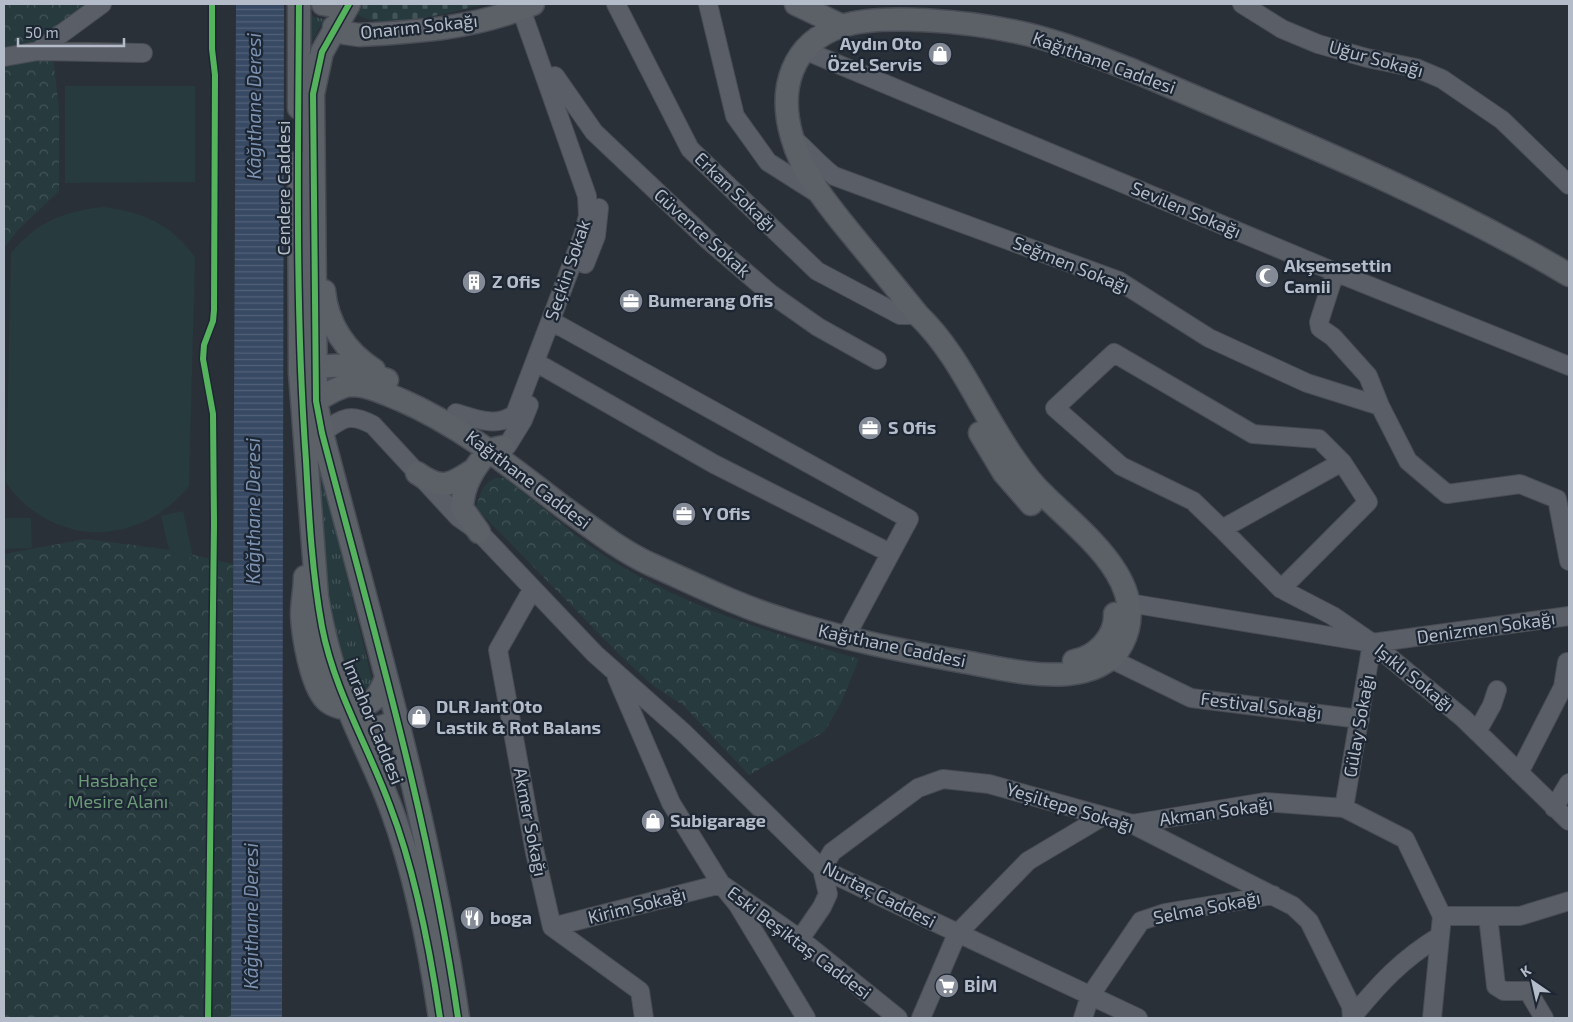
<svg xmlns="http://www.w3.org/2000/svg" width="1573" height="1022" font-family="'Exo 2',sans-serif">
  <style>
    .grass { fill: url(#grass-tufts) }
    .cemetery { fill: url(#cemetery-stones) }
    .park { fill: url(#park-crowns) }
    .pitch { fill: #273a3e }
    .water { fill: url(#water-rules) }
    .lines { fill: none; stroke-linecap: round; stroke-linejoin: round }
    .minor-casing { stroke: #484c53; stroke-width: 20 }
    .major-casing { stroke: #484c55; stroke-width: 25 }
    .minor { stroke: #5a5e66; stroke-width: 18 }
    .major { stroke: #5c6168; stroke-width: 22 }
    .cycleway-casing { stroke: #1d2633; stroke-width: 9 }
    .cycleway { stroke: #56b35d; stroke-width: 6 }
    .labels { text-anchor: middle; stroke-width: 4.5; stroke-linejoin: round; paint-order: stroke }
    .street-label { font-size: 18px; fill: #b4bcc9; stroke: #1d2633 }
    .poi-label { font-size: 18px; font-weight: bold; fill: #b4bcc9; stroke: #1d2633; text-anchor: start }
    .park-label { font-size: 18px; fill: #6b9a76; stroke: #1d2633 }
    .water-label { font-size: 19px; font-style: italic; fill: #7c92b1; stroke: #1d2633 }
  </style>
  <defs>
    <pattern id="grass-tufts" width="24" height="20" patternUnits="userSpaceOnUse" patternTransform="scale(1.25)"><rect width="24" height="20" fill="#273a3e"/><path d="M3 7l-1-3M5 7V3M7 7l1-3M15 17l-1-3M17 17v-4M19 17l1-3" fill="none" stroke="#445559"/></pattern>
    <pattern id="cemetery-stones" width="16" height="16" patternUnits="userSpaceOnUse" patternTransform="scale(1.25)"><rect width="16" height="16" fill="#273a3e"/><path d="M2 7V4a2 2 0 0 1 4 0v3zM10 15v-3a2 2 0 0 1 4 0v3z" fill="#445559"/></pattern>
    <pattern id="park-crowns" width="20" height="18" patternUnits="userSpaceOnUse" patternTransform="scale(1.25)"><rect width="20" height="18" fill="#273a3e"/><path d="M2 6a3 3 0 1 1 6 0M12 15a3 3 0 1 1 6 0" fill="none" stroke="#445559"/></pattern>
    <pattern id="water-rules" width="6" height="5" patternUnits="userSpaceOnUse" patternTransform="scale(1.25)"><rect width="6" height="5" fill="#384963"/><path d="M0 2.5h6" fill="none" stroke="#526178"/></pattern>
  </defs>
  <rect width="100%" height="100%" fill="#2a3038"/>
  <path class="grass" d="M308,10l6,7 10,2 -16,30z
    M318,458l54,222 -3,7 -9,6 -9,-1 -20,-62 -16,-171z"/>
  <path class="cemetery" d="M359,4h127c-29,6 -113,32 -133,6z"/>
  <path class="park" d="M4,4h76l5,5 -46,34 -35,4z
    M53,57l6,52v82l-41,39 -14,18v-181l5,-5z
    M495,478h9c39,28 74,63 115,87 73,44 158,70 240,94l-18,44 -17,29 -75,43 -66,-70 -32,-21 -32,-30 -143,-146c4,-14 6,-24 19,-30z
    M86,539l85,11 62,14 -2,454h-227v-464z"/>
  <path class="pitch" d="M65,86h130v96l-130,1z
    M104,207c40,6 66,16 91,50l-6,229c-50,62 -136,62 -183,-3l5,-230c27,-32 53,-42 93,-46z
    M183,511l10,46 -21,5 -11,-46z
    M4,518h27l1,30 -28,1z"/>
  <path class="water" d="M236,4h48l-2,1014h-51z"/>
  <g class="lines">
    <g class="minor-casing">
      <path id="minor" d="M616,4l74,145 127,122 83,44h18
        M708,4l27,112 33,46 52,33
        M1242,4l40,25 36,15 49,14 49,10 26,11 60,41 67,65
        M804,50l531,222 234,94
        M38,51l64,-47
        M4,57l34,-6 105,2
        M555,76l39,56 115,109 62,53 47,33 59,33
        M794,139c14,12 25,26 40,37l285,105 90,57 98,45 73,23
        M585,264l11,-28 3,-28
        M1335,272l-16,50 1,6 13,9 35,39 12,30 28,55 39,33 73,-10 37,15 12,62
        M551,321l358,198 -64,119
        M544,367l170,97 176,89
        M456,413c20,6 41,15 59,1l68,-179 5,-19 -1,-20 -66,-187
        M322,433c21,-15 27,-21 51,-8l85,92 21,15 116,122 89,79 138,136 316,149
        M507,446l16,-26 6,-15
        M1342,462l-120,67 59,60 52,27 39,27 91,75 106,103
        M1222,529l-29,-28 -72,-35 -66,-58 59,-55 139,81 66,5 23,23 26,40 -87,87
        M532,590l-34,60 37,203 17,74 88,64 4,27
        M1129,603l243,40 197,-27
        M1111,659l80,39 169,21
        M617,678l54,125 50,81 79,55 98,79
        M1477,732l15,-27 5,-15
        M1519,773l44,-86 4,-25
        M1344,808l28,-165
        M1554,808l15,-25
        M1132,824l133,-22 79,6 61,31 37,77 -10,102
        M1442,916h78l49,-15
        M1488,916l8,70 8,5h24l16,27
        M552,927l169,-43 17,21 68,113
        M800,939l22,-32 6,-13 -6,-25 10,-17 86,-64 25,-9 46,5 143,40 161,82 16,15 42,85 1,12
        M1352,1017c28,-34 50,-58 88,-81
        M921,1018l36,-84 71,-73 74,-44
        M1083,1018l7,-22 51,-75 24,-8 108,-18"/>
    </g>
    <g class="major-casing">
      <path id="major" d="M323,4l12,2 5,-2
        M349,4l-27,48 -9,42 3,307 6,32c50,192 108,389 136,585
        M796,4l46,22
        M334,27l11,6 14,2c59,-3 118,-7 174,-31
        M299,108v-104
        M299,162l1,211 17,224c7,42 19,84 36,123 13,31 28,60 39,91 24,65 38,139 48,207
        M324,291c3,33 22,61 50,79
        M300,373c36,-14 52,-6 87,7
        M316,401c11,-7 23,-15 35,-16 17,0 35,9 50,15 60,26 110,67 162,107 28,20 55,42 87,57 43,19 86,41 132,55 60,20 121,32 183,43 33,6 69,15 103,12 21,-2 44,-10 54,-30 31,-60 -41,-112 -78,-149 -11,-10 -20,-22 -29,-35 -34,-47 -55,-105 -97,-145 -20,-25 -40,-49 -60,-73 -26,-32 -55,-65 -66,-105 -14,-48 -1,-94 50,-111 41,-13 127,-4 170,5 42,8 83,25 122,40 147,63 297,122 435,204
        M980,433l24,40 27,31
        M417,473c24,17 32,13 55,-2
        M479,532l-17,-24c1,-24 12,-40 27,-58l14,-3
        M305,577c0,12 -3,25 -3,38 1,21 9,70 24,85 7,7 19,9 29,8 18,-3 25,-13 31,-30
        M1074,661c22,-4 42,-24 41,-47
        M363,742l6,-11 18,-6 15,15"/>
    </g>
    <use href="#minor" class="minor"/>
    <use href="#major" class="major"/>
    <g class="cycleway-casing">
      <path id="cycleway" d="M299,4c-1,152 -4,305 7,457 3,55 6,111 16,166 12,63 46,119 68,179 25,65 40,144 50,212
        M349,4l-27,48 -9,42 3,307 6,32c50,192 108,389 136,585
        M208,1018l6,-494 -1,-110 -10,-55 1,-14 9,-24 1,-11 1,-235 -3,-26v-45"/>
    </g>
    <use href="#cycleway" class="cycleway"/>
  </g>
  <defs>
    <g id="shop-disc" transform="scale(1.25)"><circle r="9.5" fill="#848b96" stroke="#1d2633"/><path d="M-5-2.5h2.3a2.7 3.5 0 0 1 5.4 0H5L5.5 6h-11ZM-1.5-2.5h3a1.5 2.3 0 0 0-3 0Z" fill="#fff"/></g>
    <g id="mosque-disc" transform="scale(1.25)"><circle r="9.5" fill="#848b96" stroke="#1d2633"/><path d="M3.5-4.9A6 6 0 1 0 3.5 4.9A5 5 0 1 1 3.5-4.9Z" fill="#fff"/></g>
    <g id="building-disc" transform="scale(1.25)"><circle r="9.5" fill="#848b96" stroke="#1d2633"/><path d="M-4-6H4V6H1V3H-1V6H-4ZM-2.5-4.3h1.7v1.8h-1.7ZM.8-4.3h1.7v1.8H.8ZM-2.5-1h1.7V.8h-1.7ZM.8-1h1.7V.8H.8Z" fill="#fff"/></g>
    <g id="office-disc" transform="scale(1.25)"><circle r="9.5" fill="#848b96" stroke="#1d2633"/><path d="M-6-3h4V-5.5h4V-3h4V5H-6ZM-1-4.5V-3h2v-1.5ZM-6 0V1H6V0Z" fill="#fff"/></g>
    <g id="restaurant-disc" transform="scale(1.25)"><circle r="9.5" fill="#848b96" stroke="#1d2633"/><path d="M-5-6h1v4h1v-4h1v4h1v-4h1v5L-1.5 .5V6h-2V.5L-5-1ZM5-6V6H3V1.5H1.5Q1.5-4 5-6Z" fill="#fff"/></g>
    <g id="supermarket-disc" transform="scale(1.25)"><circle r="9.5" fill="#848b96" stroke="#1d2633"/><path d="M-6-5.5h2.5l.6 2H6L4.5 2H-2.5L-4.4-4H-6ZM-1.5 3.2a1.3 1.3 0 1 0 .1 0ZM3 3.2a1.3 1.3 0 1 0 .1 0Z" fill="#fff"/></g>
  </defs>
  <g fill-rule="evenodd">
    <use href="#shop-disc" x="940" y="54"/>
    <use href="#mosque-disc" x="1267" y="276"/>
    <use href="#building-disc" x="474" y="282"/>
    <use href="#office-disc" x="631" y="301"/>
    <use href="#office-disc" x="870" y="428"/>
    <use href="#office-disc" x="684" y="514"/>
    <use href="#shop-disc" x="419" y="717"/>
    <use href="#shop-disc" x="653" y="821"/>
    <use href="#restaurant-disc" x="472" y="918"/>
    <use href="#supermarket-disc" x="947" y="986"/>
  </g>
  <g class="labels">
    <g class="street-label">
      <text transform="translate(419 27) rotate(-6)" y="6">Onarım Sokağı</text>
      <text transform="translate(1376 59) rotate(15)" y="6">Uğur Sokağı</text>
      <text transform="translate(1104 63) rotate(20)" y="6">Kağıthane Caddesi</text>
      <text transform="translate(284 188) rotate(-90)" y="6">Cendere Caddesi</text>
      <text transform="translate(735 192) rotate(44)" y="6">Erkan Sokağı</text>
      <text transform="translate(1186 210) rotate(23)" y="6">Sevilen Sokağı</text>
      <text transform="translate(702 233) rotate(42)" y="6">Güvence Sokak</text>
      <text transform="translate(1071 265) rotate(22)" y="6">Seğmen Sokağı</text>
      <text transform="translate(568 270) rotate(-71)" y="6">Seçkin Sokak</text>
      <text transform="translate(528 480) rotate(37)" y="6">Kağıthane Caddesi</text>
      <text transform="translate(1486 628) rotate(-8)" y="6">Denizmen Sokağı</text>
      <text transform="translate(892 646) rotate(12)" y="6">Kağıthane Caddesi</text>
      <text transform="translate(1414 678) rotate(39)" y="6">Işıklı Sokağı</text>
      <text transform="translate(1261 706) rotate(7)" y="6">Festival Sokağı</text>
      <text transform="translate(373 722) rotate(68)" y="6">İmrahor Caddesi</text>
      <text transform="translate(1359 726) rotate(-80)" y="6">Gülay Sokağı</text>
      <text transform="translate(1070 808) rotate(17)" y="6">Yeşiltepe Sokağı</text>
      <text transform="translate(1216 812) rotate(-8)" y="6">Akman Sokağı</text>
      <text transform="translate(530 822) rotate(79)" y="6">Akmer Sokağı</text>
      <text transform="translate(879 895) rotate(27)" y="6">Nurtaç Caddesi</text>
      <text transform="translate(637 906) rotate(-14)" y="6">Kirim Sokağı</text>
      <text transform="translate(1207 908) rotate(-11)" y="6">Selma Sokağı</text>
      <text transform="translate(799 943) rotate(37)" y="6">Eski Beşiktaş Caddesi</text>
    </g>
    <g class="poi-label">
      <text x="922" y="50" text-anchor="end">Aydın Oto<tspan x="922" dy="21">Özel Servis</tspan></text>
      <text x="1284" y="272">Akşemsettin<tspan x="1284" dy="21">Camii</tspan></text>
      <text x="492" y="288">Z Ofis</text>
      <text x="648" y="307">Bumerang Ofis</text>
      <text x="888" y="434">S Ofis</text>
      <text x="702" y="520">Y Ofis</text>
      <text x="436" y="713">DLR Jant Oto<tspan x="436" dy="21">Lastik &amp; Rot Balans</tspan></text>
      <text x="670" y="827">Subigarage</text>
      <text x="490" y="924">boga</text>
      <text x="964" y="992">BİM</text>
    </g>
    <g class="park-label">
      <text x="118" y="787">Hasbahçe<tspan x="118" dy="21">Mesire Alanı</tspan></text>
    </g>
    <g class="water-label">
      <text transform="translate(254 106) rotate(-90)" y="7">Kâğıthane Deresi</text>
      <text transform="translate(253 511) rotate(-90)" y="7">Kâğıthane Deresi</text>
      <text transform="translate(251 916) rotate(-90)" y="7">Kâğıthane Deresi</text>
    </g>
  </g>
  <rect width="1573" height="1022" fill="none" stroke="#b4bcc9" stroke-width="10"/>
  <g transform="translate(1533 982) rotate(326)" stroke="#1d2633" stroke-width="4" paint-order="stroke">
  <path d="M0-4L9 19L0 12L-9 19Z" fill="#b4bcc9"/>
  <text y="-8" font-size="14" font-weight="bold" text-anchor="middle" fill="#b4bcc9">K</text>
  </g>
  <path d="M18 38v8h106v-8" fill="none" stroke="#b4bcc9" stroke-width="2.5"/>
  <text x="25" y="38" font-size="15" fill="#b4bcc9" stroke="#1d2633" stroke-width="4" paint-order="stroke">50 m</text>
</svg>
